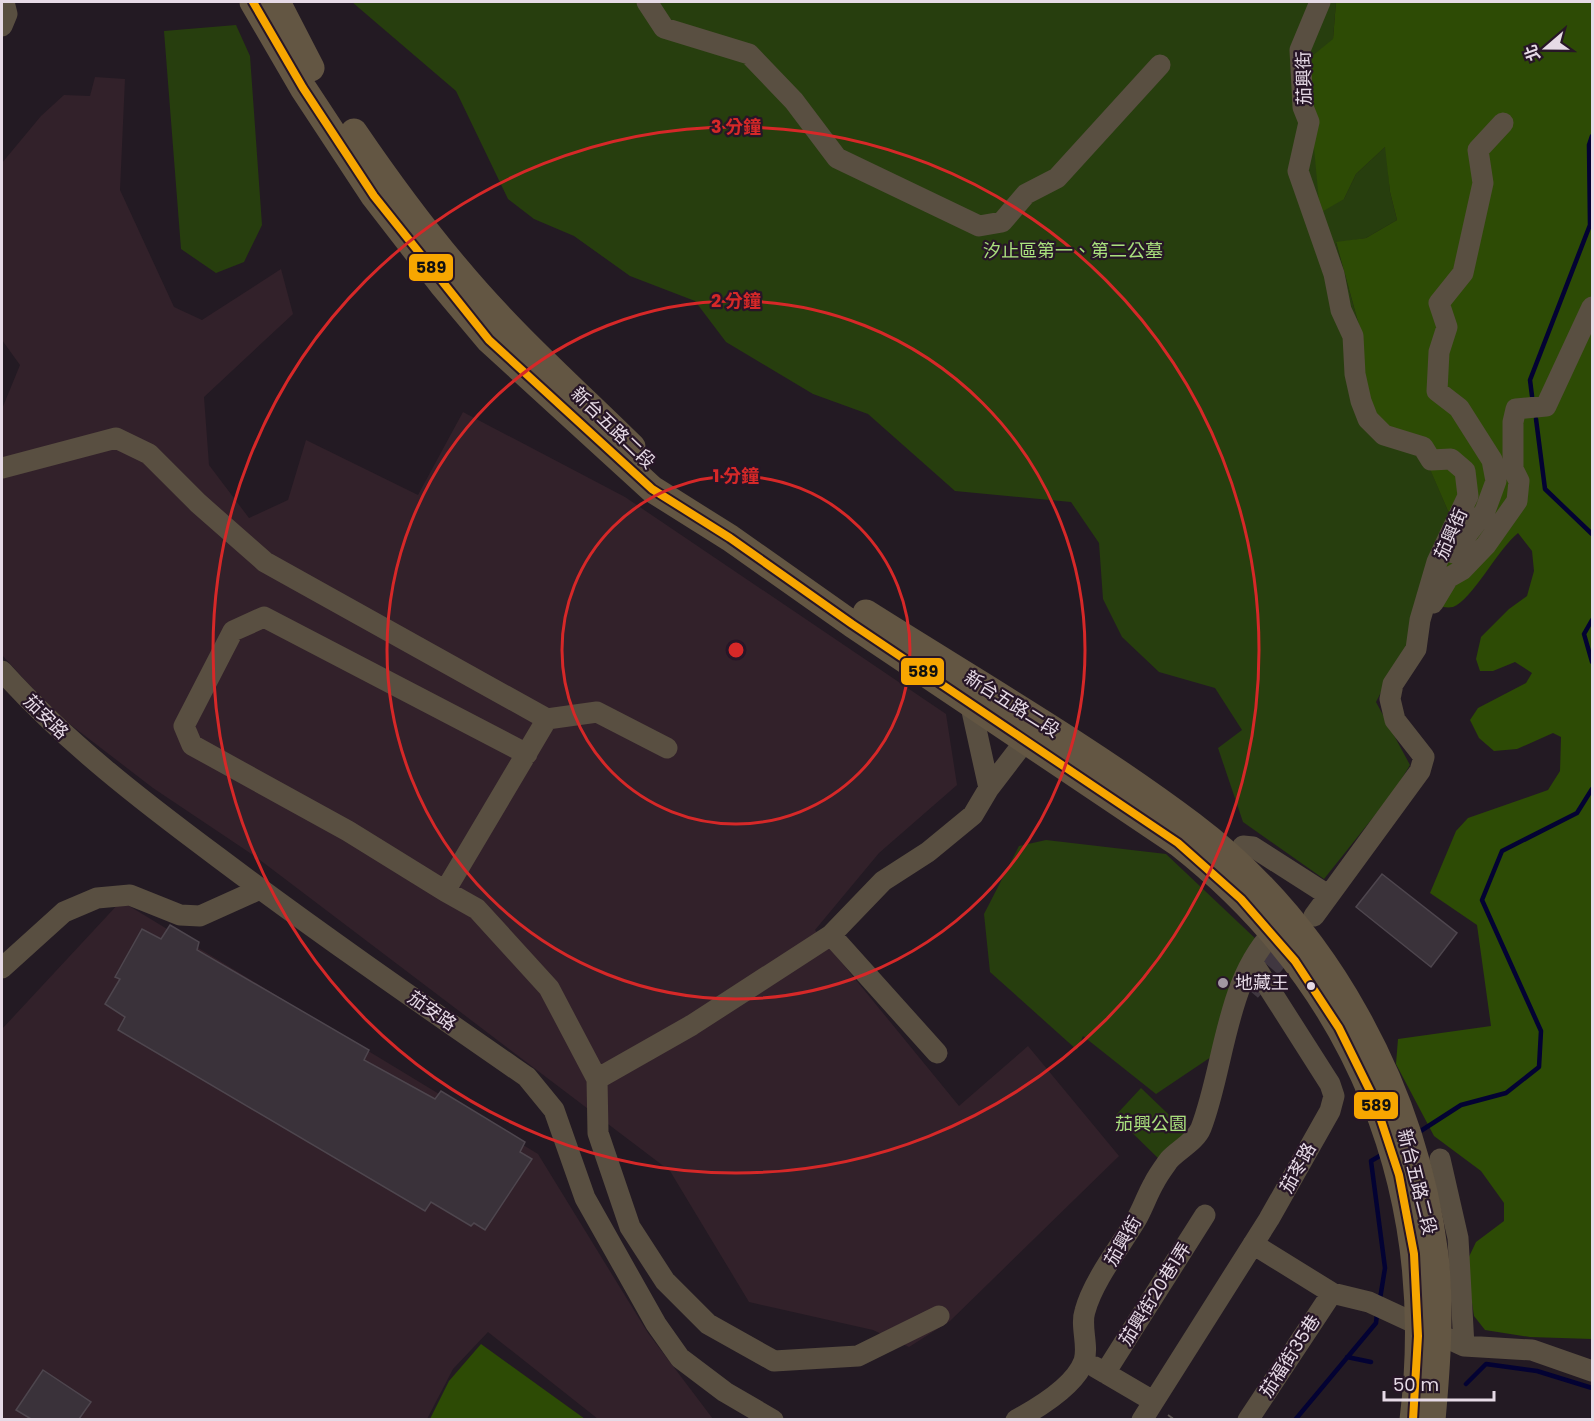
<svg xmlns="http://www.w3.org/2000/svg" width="1594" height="1421" font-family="Poppins,'Noto Sans TC',sans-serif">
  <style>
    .industrial { fill: #32212a }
    .green { fill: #273e0e }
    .forest { fill: #2d4b05 }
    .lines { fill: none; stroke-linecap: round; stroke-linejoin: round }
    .stream { stroke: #030233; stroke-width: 4.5 }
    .building { fill: #3a323a; stroke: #4e464e; stroke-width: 1.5 }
    .minor-tunnel { stroke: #403740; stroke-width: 21; stroke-dasharray: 21 10; stroke-linecap: butt }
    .path { stroke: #5b5350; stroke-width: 2; stroke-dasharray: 6 3; stroke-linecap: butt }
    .minor { stroke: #594f41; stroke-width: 21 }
    .major { stroke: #635643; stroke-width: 27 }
    .bus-1-casing { stroke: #271627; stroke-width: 12 }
    .bus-1 { stroke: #f7a600; stroke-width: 8 }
    .ring { fill: none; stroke: #d62828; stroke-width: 3 }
    .poi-dot { fill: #a297a2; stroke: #271627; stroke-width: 2 }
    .bus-dot { fill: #e6dae6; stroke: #271627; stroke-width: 2 }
    .labels { text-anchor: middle; stroke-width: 4.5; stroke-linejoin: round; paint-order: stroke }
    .street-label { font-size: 18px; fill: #e6dae6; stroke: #271627 }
    .park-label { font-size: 18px; fill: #a9e07d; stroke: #271627 }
    .poi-label { font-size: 18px; fill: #e6dae6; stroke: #271627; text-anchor: start }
    .centre { fill: #d62828; stroke: #271627; stroke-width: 3 }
    .ring-label { font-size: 18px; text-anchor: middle; font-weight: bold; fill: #d62828; stroke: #271627; stroke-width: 4.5; stroke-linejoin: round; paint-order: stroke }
    .line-badge { stroke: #271627; stroke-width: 2 }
    .pale-badge-label { font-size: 16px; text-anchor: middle; font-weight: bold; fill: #111 }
  </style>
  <rect width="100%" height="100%" fill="#231a23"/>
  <path class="industrial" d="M95,77l30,2 -5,111 54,117 28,13 79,-51 12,45 -89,83 5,68 40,53 39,-18 18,-60 112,55 45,-83 162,85 321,217 11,71 -78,68 -64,77 144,176 69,-60 91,110 -169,165 -41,26 -36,-17 -124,-28 -79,-131 -414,-314 -103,-69 -99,-76 -52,-57v-246l18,-44 -18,-25v-177l39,-47 23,-21 26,1z
    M121,901l417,253 110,179 65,86h-115l-110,-87 -35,37 -26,50 -425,1v-391z"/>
  <path class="green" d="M352,2h984l-3,37 11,160 12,-25 30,-28 4,46 7,28 -31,18 -30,5 24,86 63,123 28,66 -42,131 -16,20 -17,33 34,63 -15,25 -71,89 -81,-57 -25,-74 24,-18 -27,-42 -56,-16 -37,-35 -19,-38 -4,-56 -28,-41 -116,-11 -87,-77 -55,-20 -87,-52 -31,-41 -65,-25 -56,-40 -40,-17 -26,-20 -52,-108z
    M236,25l14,31 12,169 -18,37 -28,11 -35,-24 -17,-218z
    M1046,840l120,14 93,88 -48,115 -55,37 -73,-58 -6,14 -87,-78 -6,-58 35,-68z
    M1141,1088l48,46 -27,28 -47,-46z"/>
  <path class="forest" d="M1336,2h256v1337l-62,-2 -45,-7 -11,-14 -8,-53 10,-21 28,-21v-18l-23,-32 -47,-35 -38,-72 2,-25 93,-13 -14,-101 -47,-32 26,-62 12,-13 80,-28 12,-19 1,-34 -8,-4 -36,16 -23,2 -15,-13 -9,-18 8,-12 48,-25 6,-10 -17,-11 -22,9h-13l-4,-12 5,-22 28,-28 18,-13 7,-25 -2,-20 -14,-18c-20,16 -46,67 -65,74 -4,1 -11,0 -15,0l13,-89 -28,-65 -40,-23 -19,-40 -4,-61 -24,-87 30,-4 31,-18 -7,-28 -5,-45 -29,27 -12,25 -24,14 -14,-152 27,-22z
    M481,1344l104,75h-155l19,-38z"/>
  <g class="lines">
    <path class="stream" d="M1532,396l-2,-16 60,-155 -1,-80 3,-9
      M1536,419l9,70 47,45
      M1592,620l-8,14 8,28
      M1416,1134l45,-29 45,-12 33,-26 2,-36 -59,-131 20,-49 75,-38 15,-24
      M1380,1299l5,-31 -14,-107 12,-7
      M1347,1357l24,5
      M1466,1384l20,-20 51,7 55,17
      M1295,1420l81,-97 1,-9"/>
  </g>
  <path class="building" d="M1382,874l75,59 -26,34 -75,-60z
    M170,925l29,17 -2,8 172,100 -5,10 71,39 6,-8 84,51 -5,10 12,7 -47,71 -11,-7 -3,3 -40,-24 -6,9 -307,-181 7,-13 -20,-13 15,-25 -5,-2 27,-48 19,10z
    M43,1370l48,32 -12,17h-48l-15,-9z"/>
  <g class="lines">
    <path class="minor-tunnel" d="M1250,991l45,-52"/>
    <path class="path" d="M1168,1415l7,5"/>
    <path class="minor" d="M647,2l17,26 85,26 45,47 43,57 142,68 23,-4 24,-28 31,-16 103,-113
      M2,26l5,-12 -3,-12
      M2,468l114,-30 33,16 49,49 67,59 282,157 -102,172 32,18 72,79 48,91
      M1453,553l32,-42 11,-30 -4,-21 -33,-52 -22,-17 2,-39 8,-25 -8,-24 24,-30 20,-90 -5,-33 25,-27
      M1433,603l15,-25 14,-8 24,-25 31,-44 2,-20 -6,-12v-47l3,-13 30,-3 46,-99
      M2,671c65,72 139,129 217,187 101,76 204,147 308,219l27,33 31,88 71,126 24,34 45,34 48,28
      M973,695l-3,7 19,86
      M547,719l50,-7 70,36
      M1237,864l6,-18 10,1 75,48
      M445,891l-97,-60 -156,-86 -8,-19 49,-95 31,-14 263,137
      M1314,916l106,-145 4,-14 -29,-37 -5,-21 3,-15 23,-35 4,-29 17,-58 31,-66 -3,-25 -14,-12 -20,1 -8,-13 -39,-12 -16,-16 -7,-18 -6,-27 -2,-38 -12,-26 -7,-36 -36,-103 11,-49 -6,-15 -3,-57 20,-48
      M831,935l106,118
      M2,968l62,-56 33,-14 33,-3 50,20 20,1 60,-27
      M1440,1159l18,79 6,108
      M1253,1244l79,49 37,9 95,44 68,4 60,21
      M939,1316l-81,40 -84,5 -66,-37 -43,-43 -35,-54 -32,-94 -1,-54 95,-54 139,-90 52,-54 45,-29 45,-37 16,-27 46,-60
      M1095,1367l58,34
      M1105,1373l100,-158
      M1016,1420c22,-12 59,-34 68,-59 5,-15 -4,-35 1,-50 8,-30 35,-64 51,-91 7,-12 11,-25 18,-37 4,-8 10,-16 15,-23 9,-10 27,-19 32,-32 25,-65 24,-155 81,-204
      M1142,1420l127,-201 61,-108 4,-15 -4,-12 -77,-121
      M1248,1420l84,-127"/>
    <path class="major" d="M253,2l50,86 71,108 68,88 47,56 163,149 78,49 122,86 326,219c181,142 263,349 235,577
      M277,2l34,66
      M354,132c32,47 65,92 102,136 53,64 116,120 176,179
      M866,613c109,69 222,134 326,212 134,101 222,263 243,430 6,55 2,110 -3,165"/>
    <g class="bus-1-casing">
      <path id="bus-1" d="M253,2l50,86 71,108 115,144 163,149 78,49 122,86 326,219 63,56 54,62 44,67 35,71 25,76 15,79 4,82 -5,84"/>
    </g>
    <use href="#bus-1" class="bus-1"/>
  </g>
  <g class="ring">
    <circle cx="736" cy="650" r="174"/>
    <circle cx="736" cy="650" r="349"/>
    <circle cx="736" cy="650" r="523"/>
  </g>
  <circle class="poi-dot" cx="1223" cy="983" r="6"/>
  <circle class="bus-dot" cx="1311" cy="986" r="5"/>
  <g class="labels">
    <g class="street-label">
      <text transform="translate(1304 78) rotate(-91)" y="6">茄興街</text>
      <text transform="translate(613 428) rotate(44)" y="6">新台五路二段</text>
      <text transform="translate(1451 534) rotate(-66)" y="6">茄興街</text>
      <text transform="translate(1012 704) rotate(32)" y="6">新台五路二段</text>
      <text transform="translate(46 717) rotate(45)" y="6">茄安路</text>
      <text transform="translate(432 1011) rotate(35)" y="6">茄安路</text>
      <text transform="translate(1298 1168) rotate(-61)" y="6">茄苳路</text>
      <text transform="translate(1417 1182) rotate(76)" y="6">新台五路二段</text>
      <text transform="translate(1123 1241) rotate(-60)" y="6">茄興街</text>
      <text transform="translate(1155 1294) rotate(-58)" y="6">茄興街20巷1弄</text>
      <text transform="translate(1290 1356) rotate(-57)" y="6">茄福街35巷</text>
    </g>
    <g class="park-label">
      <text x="1073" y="257">汐止區第一、第二公墓</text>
      <text x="1151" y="1130">茄興公園</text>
    </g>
    <g class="poi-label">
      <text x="1235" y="989">地藏王</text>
    </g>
  </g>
  <circle cx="736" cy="650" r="9" class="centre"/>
  <g class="ring-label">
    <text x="736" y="133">3 分鐘</text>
    <text x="736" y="307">2 分鐘</text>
    <text x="736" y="482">1 分鐘</text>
  </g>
  <g class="line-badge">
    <rect x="408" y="253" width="46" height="29" rx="6" fill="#f7a600"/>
    <rect x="900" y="657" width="45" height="29" rx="6" fill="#f7a600"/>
    <rect x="1353" y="1091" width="46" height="29" rx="6" fill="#f7a600"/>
  </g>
  <g class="pale-badge-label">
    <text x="431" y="273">589</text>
    <text x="923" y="677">589</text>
    <text x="1376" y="1111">589</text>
  </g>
  <rect width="1594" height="1421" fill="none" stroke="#e6dae6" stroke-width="6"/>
  <g transform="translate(1546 48) rotate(250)" stroke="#271627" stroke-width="4.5" paint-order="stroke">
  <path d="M0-4.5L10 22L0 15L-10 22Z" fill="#e6dae6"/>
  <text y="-9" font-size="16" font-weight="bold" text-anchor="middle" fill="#e6dae6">北</text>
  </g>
  <path d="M1384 1391v9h110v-9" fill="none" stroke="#e6dae6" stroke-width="3"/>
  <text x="1393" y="1391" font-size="18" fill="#e6dae6" stroke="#271627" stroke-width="4.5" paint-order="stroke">50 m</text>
</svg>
